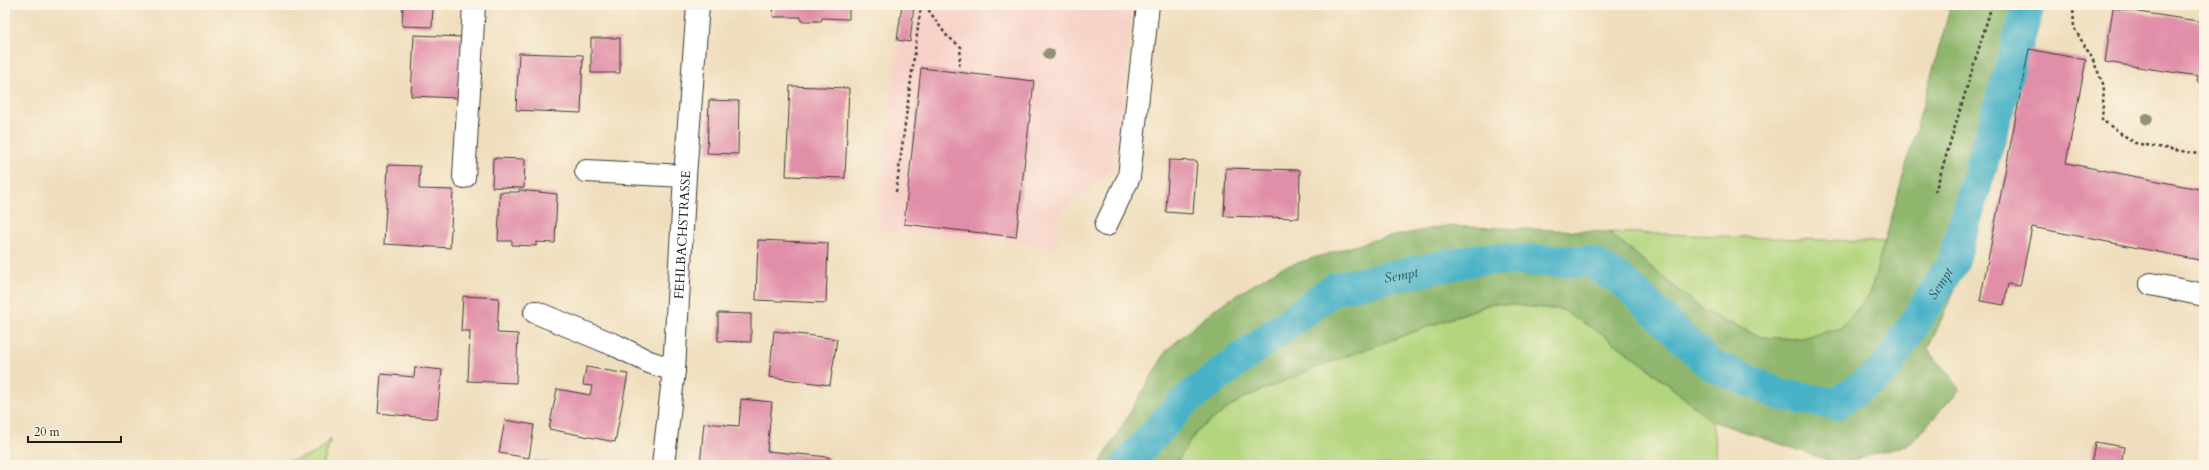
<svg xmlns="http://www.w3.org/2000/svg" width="2209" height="470" font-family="Cardo,serif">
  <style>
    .built { fill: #f7d1c8 }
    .green { fill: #b3d57e; stroke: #68784d }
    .forest { fill: #8eb66d; stroke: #556944 }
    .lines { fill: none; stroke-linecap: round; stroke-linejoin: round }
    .canal { stroke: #49b2c7; stroke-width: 32 }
    .building { fill: #e18fa9 }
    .minor-casing { stroke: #3c3934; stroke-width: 24 }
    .path { stroke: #3c3934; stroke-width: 2.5; stroke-dasharray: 3 3; stroke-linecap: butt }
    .minor { stroke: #fff; stroke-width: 22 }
    .tree { fill: #949274 }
    .labels { text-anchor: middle; stroke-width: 3.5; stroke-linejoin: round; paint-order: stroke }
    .street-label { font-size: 13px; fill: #1c1c1c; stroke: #fcf5e5 }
    .water-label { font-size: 14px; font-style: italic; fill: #2e5860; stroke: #fcf5e5 }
  </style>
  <rect width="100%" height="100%" fill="#fcf5e5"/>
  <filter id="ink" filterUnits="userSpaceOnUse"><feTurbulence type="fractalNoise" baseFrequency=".025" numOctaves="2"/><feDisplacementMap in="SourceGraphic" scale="8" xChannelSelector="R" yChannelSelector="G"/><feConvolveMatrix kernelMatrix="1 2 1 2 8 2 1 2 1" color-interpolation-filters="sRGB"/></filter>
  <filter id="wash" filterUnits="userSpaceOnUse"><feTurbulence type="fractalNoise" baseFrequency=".012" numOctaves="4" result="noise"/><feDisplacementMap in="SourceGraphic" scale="16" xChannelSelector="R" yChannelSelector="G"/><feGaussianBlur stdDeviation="0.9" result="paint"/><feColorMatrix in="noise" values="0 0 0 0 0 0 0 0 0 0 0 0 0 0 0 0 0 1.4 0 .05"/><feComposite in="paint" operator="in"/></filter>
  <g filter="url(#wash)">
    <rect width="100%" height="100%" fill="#efdebd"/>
    <path class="built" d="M902,5h231l-17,162 -56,46 -3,35 -181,-19z"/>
    <path class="green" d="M1609,232l275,10 -14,52 -29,34 -43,11 -37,-2 -56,-25z
      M1493,303l70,7 43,27 37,27 69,57 6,44h-543l22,-34 44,-32 87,-36z
      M331,438l-8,27h-58c24,-5 53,-5 66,-27z"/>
    <path class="forest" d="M1951,5h86l-7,31 -62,224 -40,89 32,40 -50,55 -70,20 -128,-43 -69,-57 -37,-27 -43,-27 -70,-7 -165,60 -87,36 -44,32 -22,34h-76l68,-115 46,-40 67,-42 94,-28 71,-14 164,6 96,80 56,25 37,2 43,-11 29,-34z"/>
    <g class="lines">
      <g class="canal">
        <path id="s1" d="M1711,365l71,30 54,9 48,-33 69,-108 76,-258"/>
        <path id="s2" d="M1126,465l59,-64 150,-113 145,-29 111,3 33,20 81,78"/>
      </g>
    </g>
    <g id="blocks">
      <path class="building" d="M403,5h30l-1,22 -30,-1z
        M774,5h75v14l-27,-1 -1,3h-20v-4h-28z
        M902,5h12l-4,37 -13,-2z
        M2113,8l91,14v61l-7,-1 1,-6 -93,-14z
        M414,35l48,2 -4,61 -47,-2z
        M591,38h29v35h-29z
        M2029,49l57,11 -20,103 138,27v71l-172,-34 -12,59 -12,-2 -4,21 -24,-4z
        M519,53l64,2 -2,58 -65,-3z
        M921,68l113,13 -18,156 -112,-13z
        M790,86l59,2 -4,90 -59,-2z
        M709,100l30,1 -1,53 -31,-1z
        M493,158l32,1 -1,29 -32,-1z
        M1169,160l28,1 -4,53 -27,-2z
        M388,165l32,1 -1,23 34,1 -3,58 -66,-4z
        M1226,168l74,2 -1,48 -75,-2z
        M519,190l38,4 -2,49 -19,-1v4l-24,-1v-4h-14l2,-49h19z
        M758,240l70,3 -2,60 -70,-3z
        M463,296l36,2 -2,35 21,1 -2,49 -48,-2 2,-50h-9z
        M718,313l33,1v28l-33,-1z
        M774,331l63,8 -7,46 -61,-8z
        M415,367l27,3 -5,49 -59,-6 3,-39 33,3z
        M586,367l42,7 -13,68 -66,-13 8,-40 33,6 2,-9 -9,-1z
        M741,399l31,3 -5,49 62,6 -1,8h-128l4,-42 35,3z
        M505,420l29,5 -5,33 -30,-5z
        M2095,442l29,5 -3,18h-30z
        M535,460l31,4v1h-48v-3l16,2z"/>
    </g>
  </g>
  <g filter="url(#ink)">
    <use href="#blocks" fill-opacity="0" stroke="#3c3934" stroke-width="1"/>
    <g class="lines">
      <g class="minor-casing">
        <g id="minor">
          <path d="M586,171l99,5"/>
          <path d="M464,177l10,-172"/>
          <path d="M1106,225l23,-48 19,-172"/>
          <path d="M2151,284l53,11"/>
          <path d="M535,312l82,34 32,16 25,8"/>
          <path id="s3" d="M663,465l11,-95 11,-194 13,-171"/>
        </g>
      </g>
      <path class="path" d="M925,5l21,30 15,12 -2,20
        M2073,5l1,23 18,30 12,28 -2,34 33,23 69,12
        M896,192l25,-187
        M1935,192l57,-187"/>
      <use href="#minor" class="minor"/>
    </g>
    <g class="tree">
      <circle cx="1049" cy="54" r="6"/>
      <circle cx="2147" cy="119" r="6"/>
    </g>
  </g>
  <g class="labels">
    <g class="street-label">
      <text dy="5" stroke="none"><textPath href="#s3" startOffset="231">FEHLBACHSTRASSE</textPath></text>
    </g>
    <g class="water-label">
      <text dy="5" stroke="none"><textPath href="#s2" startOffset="342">Sempt</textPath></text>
      <text dy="5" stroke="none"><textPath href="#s1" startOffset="294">Sempt</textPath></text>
    </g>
  </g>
  <rect width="2209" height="470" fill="none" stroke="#fcf5e5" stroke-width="20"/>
  <path d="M28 436v6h93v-6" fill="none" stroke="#1c1c1c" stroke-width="2"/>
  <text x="34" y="436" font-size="12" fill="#1c1c1c" stroke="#fcf5e5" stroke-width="3" paint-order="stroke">20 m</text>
</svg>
